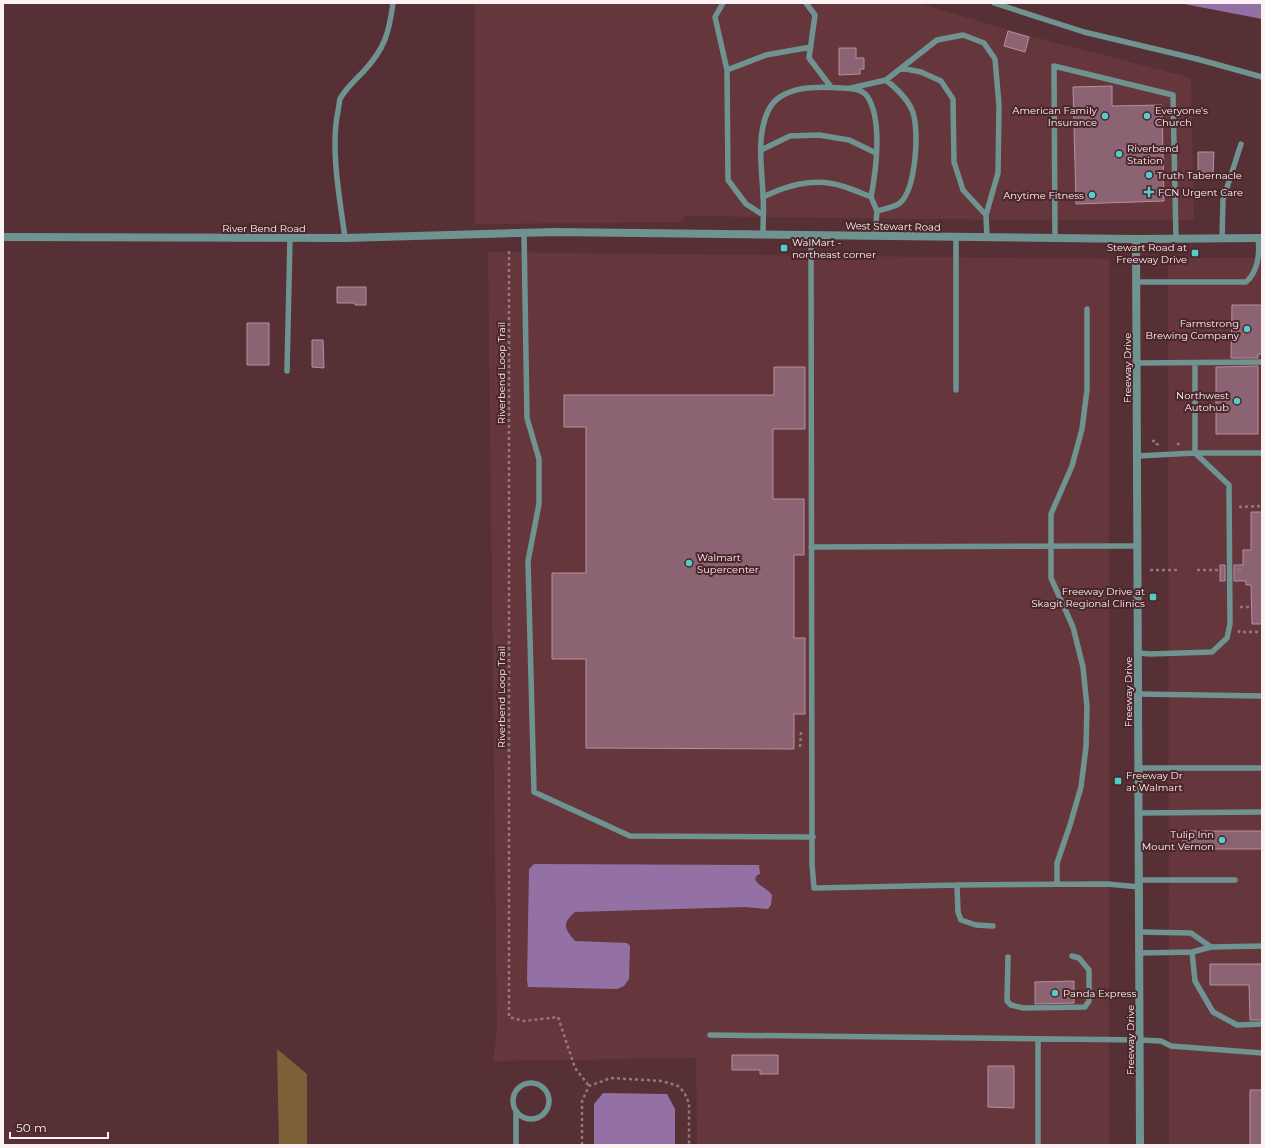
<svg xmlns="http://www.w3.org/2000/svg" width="1265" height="1148" font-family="Montserrat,sans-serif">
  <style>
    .built { fill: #65373c }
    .green { fill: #7d6139 }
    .water { fill: #9371a5 }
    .building { fill: #8b6373; stroke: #b98f9f }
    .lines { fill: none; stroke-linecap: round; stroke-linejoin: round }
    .path { stroke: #93777a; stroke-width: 2.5; stroke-dasharray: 3 3; stroke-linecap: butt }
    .service { stroke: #6f9391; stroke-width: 5.5 }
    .minor { stroke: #6f9391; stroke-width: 8 }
    .tertiary { stroke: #6f9391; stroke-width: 8 }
    .poi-dot { fill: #53cdcb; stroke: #4b262a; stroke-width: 1.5 }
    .labels { text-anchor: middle; stroke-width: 4; stroke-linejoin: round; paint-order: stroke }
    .poi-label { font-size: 10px; fill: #fcf2f3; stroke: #4b262a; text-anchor: start }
    .street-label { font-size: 10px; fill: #fcf2f3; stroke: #4b262a }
  </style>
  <rect width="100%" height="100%" fill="#563034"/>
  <path class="built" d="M475,3h443l101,30 172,45 3,142h-176l-334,-4 -1,6 -208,2z
    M488,252l621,7v886h-412l-1,-87 -203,3 4,-31z
    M1168,258h94v887h-93z"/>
  <path class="green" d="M277,1049l30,25v71h-28z"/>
  <path class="water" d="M1179,3h83v16z
    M534,864l225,1 1,9 -3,1 -2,4c3,7 12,9 17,16l-1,10 -3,4 -23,-2 -170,5c-14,12 -10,17 0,29l52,2 3,3 -1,33 -5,7 -7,3 -89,-2 -1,-7 2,-111z
    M603,1093l64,1 8,15v36h-81v-41z"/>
  <path class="building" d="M1008,31l21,6 -4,15 -21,-6z
    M839,48h17v10h8v11h-4v5l-21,1z
    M1112,86v20l50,-1 2,96 -88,3 -3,-117z
    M1198,152h16l-1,24 -15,-1z
    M337,287h29v18h-11v-2h-18z
    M1232,305h30v49h-4v4h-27z
    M247,323h22v42h-22z
    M312,340h11l1,28 -12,-1z
    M1258,366v68h-42v-67z
    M774,367h31v62h-32v70h31v56h-10v83h11v76h-11v35l-208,-1v-89h-34v-86h34v-146h-22v-32h210z
    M1251,512h11v112h-10l-1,-39h-5v-4h-12v-16h9v-15h8z
    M1220,565h5v16h-5z
    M1183,831h79v18h-79z
    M1210,964h52v56h-12l-1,-35h-39z
    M1074,981v22l-39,1v-22z
    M732,1055h46v19h-18v-4h-28z
    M988,1066h26v42l-26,-1z
    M1250,1090h12v55h-12z"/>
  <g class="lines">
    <path class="path" d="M509,251v766l15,4 34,-4 17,51 14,18
      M1152,441h4l1,3 3,2
      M1177,445l4,-3
      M1239,507l23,-1
      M1150,570h30
      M1197,570h25
      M1238,570h6
      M1240,607h11
      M1239,630v2h23
      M800,747l1,-15
      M582,1145v-44l7,-15 22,-8 51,3 16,5 6,6 5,11v42"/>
    <path class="service" d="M723,3l-8,14 12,53 1,110 18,24 17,11
      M806,3l9,12 -6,43 22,29
      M994,3l90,29 113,27 65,18
      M901,68l20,4 20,9 12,18 1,63 9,28 23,25
      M727,70l39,-15 45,-8
      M851,88l35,-8 51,-40 26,-5 21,8 11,16 4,46 -1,68 -12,42 1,23
      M761,150l29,-14 29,-1 30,5 27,13
      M763,197c24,-12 52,-20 79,-11 10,3 19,7 29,11l6,14
      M524,232l3,186 12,41v45l-11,57 6,231 96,44 183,1
      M763,235c0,-13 1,-27 0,-40 -1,-27 -7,-58 5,-84 12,-26 50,-25 74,-23 8,0 20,1 25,8 16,23 9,75 4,101
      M811,235l1,629 2,24 143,-3 150,-1 33,3
      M875,236l2,-25c7,-2 18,-4 23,-8 16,-14 20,-75 12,-93 -5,-12 -16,-22 -26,-30
      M956,237v153
      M345,238c-5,-38 -15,-89 -7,-127 1,-4 1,-8 2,-12 5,-10 16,-20 24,-28 21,-23 25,-38 29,-68
      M1055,239l-1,-173 119,29 3,144
      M1222,239l1,-39 18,-56
      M1136,282h110c12,-10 14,-29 12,-44
      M1137,363l125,-1
      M287,371l3,-133
      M1137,456l58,-3h67
      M811,547l327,-1
      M1138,653l12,1 62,-2 15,-14 3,-14 -1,-139 -34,-32v-90
      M1139,694l123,2
      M1139,768h123
      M1139,813l123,-1
      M1140,880h95
      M1057,884v-21l13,-38 11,-38 5,-40 1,-40 -4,-40 -10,-40 -22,-49v-64l21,-48 10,-37 5,-39v-81
      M957,885l1,27 3,8 15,5 17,1
      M1140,932l51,1 20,14
      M1192,952l3,29 18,31 24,13 25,-1
      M1140,953l52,-1 19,-5 51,-1
      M1008,957l-1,44 4,4 12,3 62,-1 4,-6v-31l-10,-12 -7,-2
      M710,1035l430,5 21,1 10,5 91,7
      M1038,1039v106
      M513 1101a18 18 0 1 1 36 0a18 18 0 1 1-36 0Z
      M516,1112v33"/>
    <path class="minor" d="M3,237l342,1 209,-6 582,7"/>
    <path class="tertiary" d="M1140,1145l-4,-906 126,-1"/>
  </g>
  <g class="poi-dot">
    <circle cx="1105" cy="116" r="4"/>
    <circle cx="1147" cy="116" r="4"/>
    <circle cx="1119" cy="154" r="4"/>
    <circle cx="1149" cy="175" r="4"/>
    <path d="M1147 186h4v4h4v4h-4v4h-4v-4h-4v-4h4z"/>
    <circle cx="1092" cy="195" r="4"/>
    <rect x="780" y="244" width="8" height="8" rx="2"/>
    <rect x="1191" y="249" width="8" height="8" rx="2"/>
    <circle cx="1247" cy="329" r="4"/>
    <circle cx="1237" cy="401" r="4"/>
    <circle cx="689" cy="563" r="4"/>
    <rect x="1149" y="593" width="8" height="8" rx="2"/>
    <rect x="1114" y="777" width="8" height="8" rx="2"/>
    <circle cx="1222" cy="840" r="4"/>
    <circle cx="1055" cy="993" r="4"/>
  </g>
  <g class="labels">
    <g class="poi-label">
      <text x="1097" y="114" text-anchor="end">American Family<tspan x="1097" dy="12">Insurance</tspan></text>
      <text x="1155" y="114">Everyone's<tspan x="1155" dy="12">Church</tspan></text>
      <text x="1127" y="152">Riverbend<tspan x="1127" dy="12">Station</tspan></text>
      <text x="1157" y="179">Truth Tabernacle</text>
      <text x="1158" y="196">FCN Urgent Care</text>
      <text x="1084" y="199" text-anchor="end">Anytime Fitness</text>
      <text x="792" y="246">WalMart -<tspan x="792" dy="12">northeast corner</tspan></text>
      <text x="1187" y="251" text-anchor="end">Stewart Road at<tspan x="1187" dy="12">Freeway Drive</tspan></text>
      <text x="1239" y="327" text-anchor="end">Farmstrong<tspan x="1239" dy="12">Brewing Company</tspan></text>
      <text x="1229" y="399" text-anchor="end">Northwest<tspan x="1229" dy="12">Autohub</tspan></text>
      <text x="697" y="561">Walmart<tspan x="697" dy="12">Supercenter</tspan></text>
      <text x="1145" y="595" text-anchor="end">Freeway Drive at<tspan x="1145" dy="12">Skagit Regional Clinics</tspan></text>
      <text x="1126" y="779">Freeway Dr<tspan x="1126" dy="12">at Walmart</tspan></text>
      <text x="1214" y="838" text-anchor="end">Tulip Inn<tspan x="1214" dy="12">Mount Vernon</tspan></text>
      <text x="1063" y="997">Panda Express</text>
    </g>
    <g class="street-label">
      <text transform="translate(893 226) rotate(1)" y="4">West Stewart Road</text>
      <text x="264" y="232">River Bend Road</text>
      <text transform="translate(1127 368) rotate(-90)" y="4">Freeway Drive</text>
      <text transform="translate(501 373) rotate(-90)" y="4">Riverbend Loop Trail</text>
      <text transform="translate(1128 692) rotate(-90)" y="4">Freeway Drive</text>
      <text transform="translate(501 697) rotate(-90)" y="4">Riverbend Loop Trail</text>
      <text transform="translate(1130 1040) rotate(-90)" y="4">Freeway Drive</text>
    </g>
  </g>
  <rect width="1265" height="1148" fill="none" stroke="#fcf2f3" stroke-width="8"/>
  <path d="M10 1132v6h98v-6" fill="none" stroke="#fcf2f3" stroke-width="2"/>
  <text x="16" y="1132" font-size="12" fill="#fcf2f3" stroke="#4b262a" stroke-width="3" paint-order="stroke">50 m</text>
</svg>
